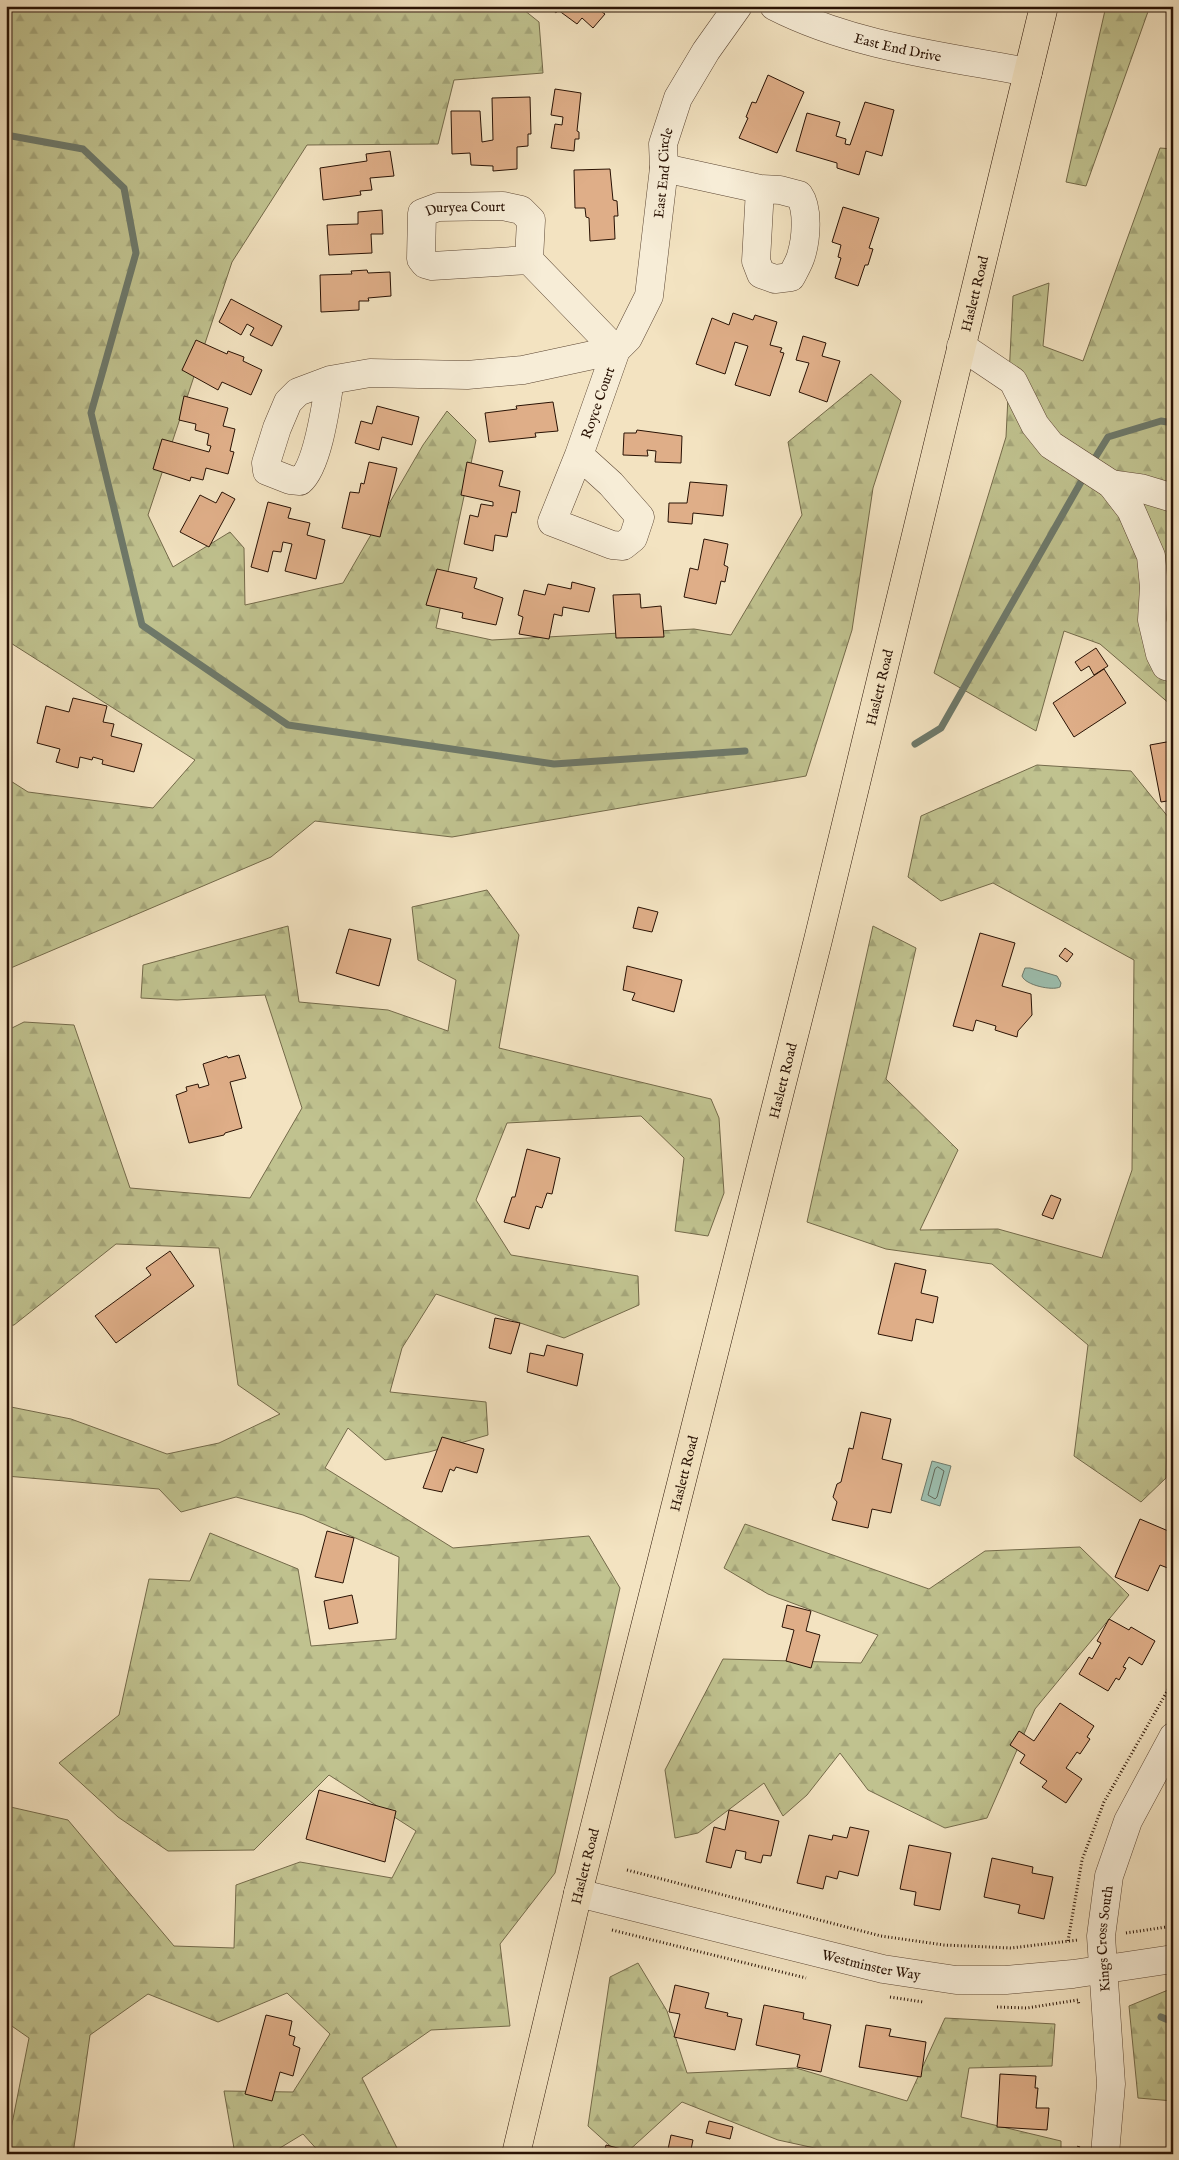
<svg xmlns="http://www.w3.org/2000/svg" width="1179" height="2160" font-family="'IM FELL English',serif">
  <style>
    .forest { fill: url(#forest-firs); stroke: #746a4a }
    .water { fill: #9cbeae; stroke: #6e796a }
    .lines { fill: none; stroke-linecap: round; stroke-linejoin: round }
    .shore { stroke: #626859; stroke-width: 1 }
    .stream { stroke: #6e796a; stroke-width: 7 }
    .building { fill: #dfae88; stroke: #291204 }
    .minor-casing { stroke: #5c4633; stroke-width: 29 }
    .major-casing { stroke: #291204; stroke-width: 29 }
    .path { stroke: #291204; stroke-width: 3; stroke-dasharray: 1 2.5; stroke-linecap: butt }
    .minor { stroke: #f7edd7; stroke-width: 28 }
    .major { stroke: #f3e3c1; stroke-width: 28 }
    .labels { text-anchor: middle; stroke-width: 4; stroke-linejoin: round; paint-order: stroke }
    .street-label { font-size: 14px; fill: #291204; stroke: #f7edd7 }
  </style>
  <defs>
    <pattern id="forest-firs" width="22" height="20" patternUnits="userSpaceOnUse" patternTransform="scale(1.25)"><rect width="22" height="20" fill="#c0c28f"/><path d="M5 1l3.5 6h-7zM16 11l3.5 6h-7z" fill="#a5a67a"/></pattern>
  </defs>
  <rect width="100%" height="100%" fill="#f3e3c1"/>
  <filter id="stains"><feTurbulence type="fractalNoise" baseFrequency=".004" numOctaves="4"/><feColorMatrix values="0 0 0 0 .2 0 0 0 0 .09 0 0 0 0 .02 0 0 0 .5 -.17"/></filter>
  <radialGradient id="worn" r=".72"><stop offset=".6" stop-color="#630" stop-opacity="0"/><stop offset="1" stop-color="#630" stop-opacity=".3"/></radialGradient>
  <path class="forest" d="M6,6h513l20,16 4,51 -89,7 -16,64 -131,1 -75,117 -84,253 25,52 57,-35 14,16 1,57 98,-22 80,-138 24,-34 29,29 -40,188 56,12 202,-11 37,6 71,-120 -14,-73 83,-68 30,27 -28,87 -21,142 -46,146 -354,61 -137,-16 -44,36 -265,113v-192l22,14 125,16 42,-48 -189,-120z
    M1106,6h44l-64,180 -20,-4z
    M1160,148l13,1v555l-2,1 -71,-61 -36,-13 -28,100 -102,-58 72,-236 7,-141 36,-13 -6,63 40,15z
    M1037,765l94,6 42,52v464l-2,3 -5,188 -25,24 -67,-46 14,-111 -96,-81 -106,-15 -79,-27 66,-296 43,22 -30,131 72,71 -38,80 78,-1 104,29 30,-88 2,-210 -141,-77 -52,18 -33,-24 13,-61z
    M487,890l32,45 -20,113 212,51 8,19 5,75 -16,43 -33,-5 9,-73 -43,-42 -134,7 -31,77 35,55 127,21 1,29 -75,33 -128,-44 -34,54 -12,44 96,10 2,33 -59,17 -44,8 -37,-32 -23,40 128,80 136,-12 31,52 -65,285 -55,71 10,82 -79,4 -69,48 38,76h-79l-18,-20 -33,20h-35l-11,-63 69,1 37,-58 -43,-41 -69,29 -70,-28 -58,41 -17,119h-67l23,-116 -23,-16v-216l62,14 106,126 60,2 2,-63 64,-23 92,16 24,-47 -87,-56 -75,75 -86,1 -50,-34 -59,-54 60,-48 30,-136 41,2 20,-48 88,36 13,77 85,-7 3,-82 -96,-42 -67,-18 -55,15 -22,-23 -153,-13v-70l65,13 96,35 52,-11 61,-29 -42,-29 -19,-137 -103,-4 -102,81 -8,1v-295l18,-9 50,3 56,163 120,10 52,-90 -37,-113 -88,5 -36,-2 2,-33 145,-39 11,76 89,8 60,21 8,-51 -38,-20 -6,-53z
    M745,1524l184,65 56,-38 95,-4 49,48 -94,114 -48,109 -42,10 -77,-38 -28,-37 -33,42 -24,21 -19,-33 -66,50 -23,5 -10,-68 58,-111 138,4 17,-28 -110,-41 -44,-26z
    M638,1963l29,48 20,62 109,-5 111,33 38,-83 110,6 -3,42 -83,2 -8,49 100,24v13h-219l-64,-14 -96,-38 -57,52h-6l-31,-28 22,-149z
    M1173,1988v113l-35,-3 -9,-92z"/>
  <path class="water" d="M1025,968h5l27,8 4,7 -1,4c-8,4 -35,-2 -38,-11z
    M932,1461l19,5 -11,40 -19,-6z"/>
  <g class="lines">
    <path class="shore" d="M938,1467l6,4 -7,26 -2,2 -7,-4 7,-26z"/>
    <path class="stream" d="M6,135l77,14 41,39 12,65 -45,160 51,212 146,100 266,39 191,-13
      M1095,458l13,-21 53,-16 12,2
      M915,744l26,-16 140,-246
      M1161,2017l12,5"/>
  </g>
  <path class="building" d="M548,6h58l-4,6 3,2 -12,14 -11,-10 -5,6 -19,-14 -2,3z
    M768,75l36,17 -27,61 -38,-15 9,-20 -2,-1 6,-15 4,1z
    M555,89l26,4 -4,38 2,1v7h-4l-1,12 -23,-3 4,-24 7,1 1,-8 -12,-2z
    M530,97l1,37h-3v12l-11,1v22l-24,2v-5l-22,-1 -1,-12 -18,1 -1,-43h29l2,31 11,-2 -1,-42z
    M865,102l29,8 -12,46 -16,-5 -7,24 -22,-7v-5l-41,-12 11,-38 33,9 -4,14 10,3 -1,5 5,1z
    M390,151l4,25 -24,2 2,12 -12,1 1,4 -38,5 -3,-32 47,-7 -1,-7z
    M610,169l3,31 4,1 1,15h-4l1,23 -25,2 -1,-23 -3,-1 -1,-9h-10l-1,-38z
    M843,207l36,11 -10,30 4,1 -5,16h-3l-7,21 -23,-8 6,-20 -3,-1 3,-12 -9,-3z
    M382,210l1,24h-12l1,19 -43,2 -2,-30 31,-1v-12z
    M367,270l1,3 22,-1 1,24 -23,2 1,3h-10v9l-38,2 -1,-37 32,-1 -1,-3z
    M231,299l51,27 -10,20 -22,-11 4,-7 -7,-4 -6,11 -22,-13z
    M733,313l20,7 2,-5 22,7 -7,23 12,3 -2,4 4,1 -14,43 -35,-11 13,-39 -13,-4 -10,32 -29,-10 16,-46 17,7z
    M803,336l23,7 -4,13 18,5 -13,41 -28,-10 10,-29 -13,-3z
    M196,340l31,14 1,-3 16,6 -1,4 19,9 -11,25 -29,-13 -4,8 -36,-20z
    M184,396l44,12 -5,18 12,3 -5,22 4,1 -6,22 -22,-6 -3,12 -12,-3 -1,4 -37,-12 9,-30 47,13 2,-6 -4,-1 2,-11 -14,-4 1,-6 -17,-4z
    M553,402l5,29 -23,2 1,4 -47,5 -4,-29 32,-4 -1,-3z
    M377,406l42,11 -7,28 -30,-8 -3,13 -24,-7 6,-22 11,3z
    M637,430l45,6 -1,27 -26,-1 1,-11 -9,-1 1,6 -25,-1 1,-22h12z
    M369,462l28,6 -17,69 -38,-9 8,-36 9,1 2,-10 3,1z
    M467,462l36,9 -4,15 21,5 -4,22 -4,-1 -5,25 -12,-2 -2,16 -29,-7 6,-29 8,2 3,-13 12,2v-4l-32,-7z
    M690,482l37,3 -4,31 -30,-3 -1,11 -24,-2 1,-19h18z
    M222,492l13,7 -26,48 -29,-15 20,-37 16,8z
    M268,502l23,6 -3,10 22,5 -3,12 18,5 -9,39 -31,-8 7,-27 -9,-2 -2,10 -8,-1 -5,21 -17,-5z
    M704,539l24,5 -4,21 4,2 -3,15 -4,-1 -5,23 -32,-7 6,-29 8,2z
    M437,569l40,9 -3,10 29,10 -7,27 -34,-7 1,-5 -37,-8z
    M572,582l23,6 -6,24 -26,-5 -1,9 -8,-2 -5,25 -30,-5 4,-17 -5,-2 6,-25 21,5 3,-11 23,5z
    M640,594l1,14 20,-2 3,31 -48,1 -3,-43z
    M1096,648l12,18 -14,9 -5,-9 -8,5 -6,-9z
    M1104,669l22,34 -52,34 -21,-34z
    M73,698l34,8 -4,16 11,2 -3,12 31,8 -8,28 -32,-8 1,-4 -10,-3 -1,3 -12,-3 -2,11 -22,-6 4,-13 -23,-6 9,-37 23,6z
    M1172,741l1,59 -12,2 -11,-57z
    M638,907l20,5 -6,20 -19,-4z
    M349,929l42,10 -12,47 -43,-13z
    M980,933l35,10 -13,43 29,8 1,21 -14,16 -1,6 -22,-7 1,-4 -20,-6 -3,11 -20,-5z
    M1065,948l8,6 -6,8 -8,-6z
    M627,966l55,14 -8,32 -42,-12 3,-7 -12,-3z
    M239,1055l7,23 -16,4 12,46 -17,5 -1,2 -35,8 -13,-48 11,-4 -1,-4 12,-3 1,4 10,-3 -6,-21 24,-8 1,2z
    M527,1149l33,9 -8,36 -5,-1 -5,15 -6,-2 -7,23 -25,-7 8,-25h3z
    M1051,1195l10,4 -8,20 -11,-4z
    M170,1251l24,35 -78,57 -21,-27 56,-41 -5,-7z
    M895,1263l31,7 -5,23 17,4 -5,26 -17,-4 -4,22 -34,-7z
    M495,1318l25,5 -9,31 -22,-6z
    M547,1345l36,9 -6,32 -50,-14 3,-19 14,3z
    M861,1412l30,7 -9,40 20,5 -11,49 -19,-4 -4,19 -36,-8 5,-18 -4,-5 4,-13 4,-2 8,-34 4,1z
    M442,1437l42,12 -7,24 -21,-6 -2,4 -4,-2 -8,23 -19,-4z
    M1140,1519l33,14v37l-13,-5 -12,26 -33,-14z
    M327,1531l27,7 -11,45 -28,-6z
    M352,1595l6,28 -29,6 -5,-28z
    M787,1605l24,6 -5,20 14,4 -9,33 -25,-7 8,-31 -12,-3z
    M1109,1619l20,11 2,-3 24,14 -13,24 -13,-8 -6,10 3,1 -7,12 -3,-2 -8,13 -29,-17 10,-17 3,2 9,-16 -4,-2z
    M1060,1703l34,23 -7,11 3,2 -10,15 -3,-2 -11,16 16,11 -16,24 -24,-16 5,-6 -27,-18 5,-8 -15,-10 9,-14 15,10z
    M319,1790l77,21 -11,51 -79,-23z
    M729,1810l50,11 -8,35 -8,-1 -2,8 -16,-4 1,-7 -10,-2 -5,18 -25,-6 8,-35 11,3z
    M850,1827l19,4 -11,45 -19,-5 -2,8 -11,-3 -3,13 -26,-6 12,-48 23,5 1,-5 14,3z
    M909,1845l42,8 -11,57 -26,-5 2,-13 -16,-3z
    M992,1858l41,9 -1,6 21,4 -9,42 -26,-6 2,-8 -36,-8z
    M675,1985l34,8 -4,15 23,5 -1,3 15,3 -7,31 -61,-13 6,-23 -11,-2z
    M764,2005l40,8 -1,6 28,6 -10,47 -24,-5 3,-12 -44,-10z
    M266,2015l26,6 -3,14 6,2 -2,8 7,3 -7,28 -13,-4 -8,29 -27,-7z
    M866,2025l25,4 -2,7 37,6 -5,35 -62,-10z
    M1000,2074l36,2 -1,12h3l-2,20h13l-2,22 -50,-3z
    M709,2121l24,6 -3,12 -24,-6z
    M671,2135l22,5 -3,14h-23z
    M606,2145l35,9h-37z"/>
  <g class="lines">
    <g class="minor-casing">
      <g id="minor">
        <path id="s1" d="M774,6c78,40 169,50 254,66"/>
        <path d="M664,168l96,21 20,1 19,5c10,14 7,45 2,61 -2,7 -7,15 -10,21l-16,2 -14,-5 -5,-13 4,-72"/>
        <path id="s2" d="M529,260l-97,6 -7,-2 -4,-5 1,-46 16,-6 65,-1 18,4 10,10 -2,40 87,90"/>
        <path d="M961,346l52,35 22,44 16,20 60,39 20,26 20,46 3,31 -2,33 8,34 6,12 7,2"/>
        <path d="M330,380c-4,25 -12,86 -30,101l-10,-1 -23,-9 -1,-8 11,-35 11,-26 10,-10 32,-12 40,-7 97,2 56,-5 93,-20"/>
        <path id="s3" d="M579,455l32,29 29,33 -7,21 -10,8 -11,-1 -60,-23 27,-67 37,-105 12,-12 21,-42 15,-128 -1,-24 15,-46 28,-47 32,-45"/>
        <path d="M1111,484l29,4 33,10"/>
        <path id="s4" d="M578,1893l305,76 73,11h50l67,-6 100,-15"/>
        <path id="s5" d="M1105,2154l6,-70 -10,-148 8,-60 19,-55 45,-84"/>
      </g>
    </g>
    <g class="major-casing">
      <g id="major">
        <path id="s6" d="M516,2154l62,-261 240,-953 226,-934"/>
      </g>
    </g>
    <path class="path" d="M627,1870l254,66 63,9 67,3 67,-8
      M612,1930l194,48
      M1126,1933l47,-7
      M1068,1941l14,-81 22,-58 69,-121
      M890,1997l33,5
      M997,2007l30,1 51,-8 1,5
      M1077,2154l2,-9"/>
    <use href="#minor" class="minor"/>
    <use href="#major" class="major"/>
  </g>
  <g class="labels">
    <g class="street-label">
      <text dy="5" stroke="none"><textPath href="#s1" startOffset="131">East End Drive</textPath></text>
      <text dy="5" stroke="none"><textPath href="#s3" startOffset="569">East End Circle</textPath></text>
      <text dy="5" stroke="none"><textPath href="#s2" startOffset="201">Duryea Court</textPath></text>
      <text dy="5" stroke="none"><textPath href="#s6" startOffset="1916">Haslett Road</textPath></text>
      <text dy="5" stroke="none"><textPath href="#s3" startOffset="325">Royce Court</textPath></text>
      <text dy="5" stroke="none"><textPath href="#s6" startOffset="1511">Haslett Road</textPath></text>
      <text dy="5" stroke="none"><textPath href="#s6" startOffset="1106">Haslett Road</textPath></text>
      <text dy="5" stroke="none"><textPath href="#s6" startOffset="701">Haslett Road</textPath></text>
      <text dy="5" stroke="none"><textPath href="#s6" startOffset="296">Haslett Road</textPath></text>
      <text dy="5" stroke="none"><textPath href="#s5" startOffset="216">Kings Cross South</textPath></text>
      <text dy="5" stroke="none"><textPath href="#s4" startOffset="302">Westminster Way</textPath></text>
    </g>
  </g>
  <rect width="1179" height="2160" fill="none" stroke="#f3e3c1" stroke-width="25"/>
  <rect x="8" y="8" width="1164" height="2145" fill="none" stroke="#291204" stroke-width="2.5"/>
  <rect x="12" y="12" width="1154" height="2135" fill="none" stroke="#291204"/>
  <rect width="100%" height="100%" filter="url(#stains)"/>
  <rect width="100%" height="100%" fill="url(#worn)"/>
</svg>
